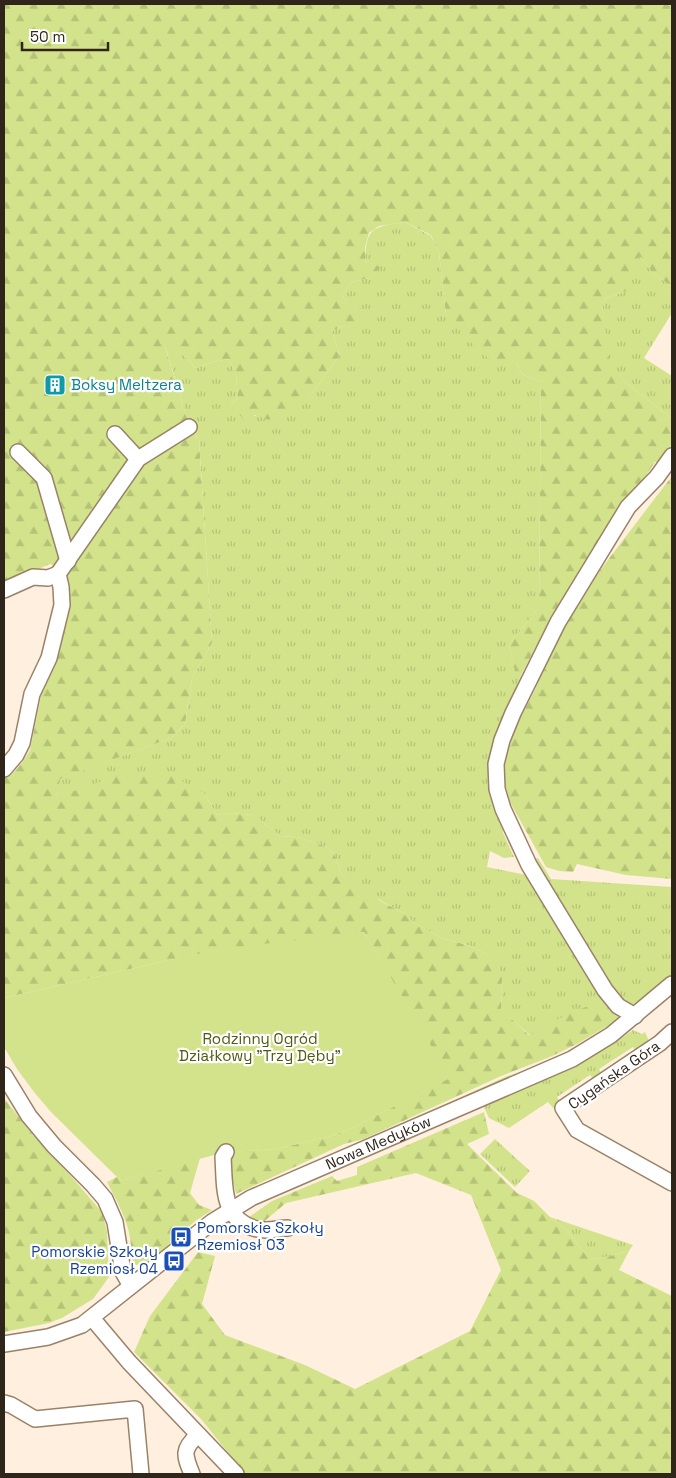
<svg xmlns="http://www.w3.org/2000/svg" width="676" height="1478" font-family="'Space Grotesk',sans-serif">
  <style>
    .grass { fill: url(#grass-tufts) }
    .forest { fill: url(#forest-firs) }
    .green { fill: #d3e38b }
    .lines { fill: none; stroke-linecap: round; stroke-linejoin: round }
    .minor-casing { stroke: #9a8268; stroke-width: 18 }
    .minor { stroke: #fff; stroke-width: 15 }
    .labels { text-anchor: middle; stroke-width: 4.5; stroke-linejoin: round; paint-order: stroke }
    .culture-label { font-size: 15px; fill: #0d838f; stroke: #fff; text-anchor: start }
    .park-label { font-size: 15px; fill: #505910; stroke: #fff }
    .street-label { font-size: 15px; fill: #2f251b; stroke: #fff }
    .transit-label { font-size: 15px; fill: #164399; stroke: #fff; text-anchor: start }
  </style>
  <defs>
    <pattern id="grass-tufts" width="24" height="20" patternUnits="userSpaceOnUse" patternTransform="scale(1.25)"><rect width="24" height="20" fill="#d3e38b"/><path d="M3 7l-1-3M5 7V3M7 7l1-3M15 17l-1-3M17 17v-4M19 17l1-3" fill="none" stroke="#b5c377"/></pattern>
    <pattern id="forest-firs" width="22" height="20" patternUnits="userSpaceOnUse" patternTransform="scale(1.25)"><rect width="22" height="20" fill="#d3e38b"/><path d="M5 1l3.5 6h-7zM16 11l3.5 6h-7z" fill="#b5c377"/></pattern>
  </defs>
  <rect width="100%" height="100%" fill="#ffefde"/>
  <path class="grass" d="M405,222l24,13 1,-1 9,19 7,62 70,47 6,12 19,8 -2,225 -30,38 6,26 6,4 -18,45v113l11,24 -10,1 -14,-7 -3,16 44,9 76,126 -33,11 -44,22 -16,-14 -13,-7 1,-35 -9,-22 -23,-11 -28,-8 -28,-15 -11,-10 -25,-14h-15l-22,-26 -6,-18 -10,-9 -28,-9 -17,-1 -26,-21 -25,-2 -12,2 -12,-21 -148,4 2,-19 112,-41 14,-14 7,-46 20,-35 -13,-204 -9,-11 -25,-82 20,10 10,12 18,-6 16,-3 7,16 2,23 -7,7 23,11 56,-20 30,-41 -8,-24 13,-6 3,-19 -6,-11 10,-13 18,-4 10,-11 -15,-6c1,-35 9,-34 40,-39z
    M641,257l11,15 20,15v26l-28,45 28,18v43l-48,-38 -16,-21 -6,-57 4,-5 21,-7 -3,-28z
    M538,858l13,21 121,8v88c-10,9 -31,33 -45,29 -7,-2 -13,-11 -18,-16l-76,-129z
    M633,1030l9,4 3,-2 4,9 -12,11 -4,-5 -34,22 4,7 -8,5 -5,-6 -33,22 4,7 -8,4 -5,-6 -39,26 -20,-10 -7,-15 129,-61 2,2z
    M575,1049l-28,16 -40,14 -71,32v-2l69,-32 42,-14z
    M495,1139l35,32 -15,16 -35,-33z
    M550,1217l83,28 -4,6c-14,3 -25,8 -40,8l-22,-29z"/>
  <path class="forest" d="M4,4h668v283l-20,-15 -11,-15 -16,6 7,14 -5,14 -21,7 -4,5 7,57 15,21 48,38v25l-11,18h-6l-103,154 -31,59 -6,-3 -6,-27 30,-38 2,-225 -19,-8 -6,-12 -19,3 -21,-17 -30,-33 -7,-62 -8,-18 -26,-13 -26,4 -10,7 -4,14v14l16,6 -11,11 -18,4 -10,13 6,11 21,4 -7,16 -17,-1 -13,6 8,24 -30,41 -41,24 -14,-5 -11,5 -13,-15 7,-7 -2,-23 -7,-16 -16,3 -18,6 -10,-12 -20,-9 25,81 -55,31 -77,109 -8,-4 -46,20z
    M190,429l9,10 13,204 -20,35 -7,46 -14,14 -111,41 -3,18 68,-24 46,2 34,19 12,21 12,-2 25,2 26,21 17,1 28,9 10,9 6,18 22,25 14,1 26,14 11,10 28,15 28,8 23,11 6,7 3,15 -1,34 13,8 15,14c22,-12 54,-31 78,-33l10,11 2,7 -8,7 -2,-2 -32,19 -27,13 -49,19 -137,63 -20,5 -108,50 -6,-25v-17l46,-3 55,-13 19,-7 99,-51 -85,-146 -190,27 -170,39v-221l8,-3 10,-11 8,-13 12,-59 17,-45 8,-72 70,-108z
    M672,476v403l-46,-4 -49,-11 -4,8 -14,-1 -13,-4 -35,-63 -7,-21v-22l13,-37 18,-34 11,-31 16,-33 23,-36z
    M4,1098l29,37 36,39 33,38 5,20 2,45 -16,22 -31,19 -13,5 -45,9z
    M484,1112l5,22 -22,10 50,49 17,8 16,16 17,13 22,29c15,0 26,-5 40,-8l-10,19 53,26v178h-427l-44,-55 -67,-67 16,-36 48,-64 17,4 -13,48 23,31 80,30 50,24 115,-58 31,-61 -30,-75 -55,-22 -130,30 -26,22 -11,-8 23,-16 60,-25 5,5 20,-6v-8z
    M200,1158l-10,35 9,12 13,5c-6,4 -13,8 -19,13 -14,11 -41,41 -57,42 -8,-8 -4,-18 -6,-27 -3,-20 -14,-38 -23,-56l10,-5 4,4z"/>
  <path class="green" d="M364,932l86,146 -100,51 -19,7 -55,13 -55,4 -100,28 -70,-69 -17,-20 -17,-23 -13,-22v-49l170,-39 47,-10z"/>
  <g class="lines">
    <g class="minor-casing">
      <g id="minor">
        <path d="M115,434l23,25"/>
        <path d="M18,452l26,26 24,83"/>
        <path d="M4,590l29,-13 15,1 10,-4"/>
        <path d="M4,769l12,-14 6,-12 10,-49 17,-36 13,-53 -1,-18 -3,-13 80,-115 51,-32"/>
        <path d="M635,1016l-17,-10 -13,-16 -76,-125 -26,-56 -6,-20 -1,-25 6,-24 11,-27 45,-91 70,-115 29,-30 15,-21"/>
        <path d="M672,1032l-12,11 -97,65 14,22 95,53"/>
        <path d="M4,1075l25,41 25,30 39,39 12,14 10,23 8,50 8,14"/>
        <path d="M226,1152l-3,5c2,30 -2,63 34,72 9,3 22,-1 31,-1"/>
        <path d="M92,1318l37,44 107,112"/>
        <path id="s1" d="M4,1344l44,-7 34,-12 130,-103 39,-24 321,-139 39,-24 61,-51"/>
        <path d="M4,1403l7,2 24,14 100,-10 6,65"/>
        <path d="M192,1474c-8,-19 -10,-25 6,-39"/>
      </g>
    </g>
    <use href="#minor" class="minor"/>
  </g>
  <defs>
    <g id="building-square" transform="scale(1.125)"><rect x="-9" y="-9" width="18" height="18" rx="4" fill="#0f9aa8" stroke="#fff"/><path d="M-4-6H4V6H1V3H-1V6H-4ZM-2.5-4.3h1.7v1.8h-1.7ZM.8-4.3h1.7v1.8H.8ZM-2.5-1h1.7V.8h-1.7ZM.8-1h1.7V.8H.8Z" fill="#fff"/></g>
    <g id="bus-square" transform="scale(1.125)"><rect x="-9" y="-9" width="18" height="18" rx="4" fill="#1a4fb4" stroke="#fff"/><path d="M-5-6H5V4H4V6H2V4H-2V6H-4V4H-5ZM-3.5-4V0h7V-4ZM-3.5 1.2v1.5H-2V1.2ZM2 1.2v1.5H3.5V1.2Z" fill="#fff"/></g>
  </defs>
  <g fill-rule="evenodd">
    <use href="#building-square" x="55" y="385"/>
    <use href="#bus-square" x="181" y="1237"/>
    <use href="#bus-square" x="174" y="1261"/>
  </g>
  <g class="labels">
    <g class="culture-label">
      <text x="71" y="390">Boksy Meltzera</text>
    </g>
    <g class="park-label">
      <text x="260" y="1044">Rodzinny Ogród<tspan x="260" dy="17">Działkowy "Trzy Dęby"</tspan></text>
    </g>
    <g class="street-label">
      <text transform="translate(614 1075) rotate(-35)" y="5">Cygańska Góra</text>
      <text dy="5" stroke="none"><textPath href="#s1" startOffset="431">Nowa Medyków</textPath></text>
    </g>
    <g class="transit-label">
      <text x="197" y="1233">Pomorskie Szkoły<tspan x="197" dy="17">Rzemiosł 03</tspan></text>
      <text x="158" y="1257" text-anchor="end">Pomorskie Szkoły<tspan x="158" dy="17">Rzemiosł 04</tspan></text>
    </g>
  </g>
  <rect width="676" height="1478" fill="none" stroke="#2f251b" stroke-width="10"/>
  <path d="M22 42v8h86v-8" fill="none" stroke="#2f251b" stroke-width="2.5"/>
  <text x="30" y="42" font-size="15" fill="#2f251b" stroke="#ffffff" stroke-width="4" paint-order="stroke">50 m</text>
</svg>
